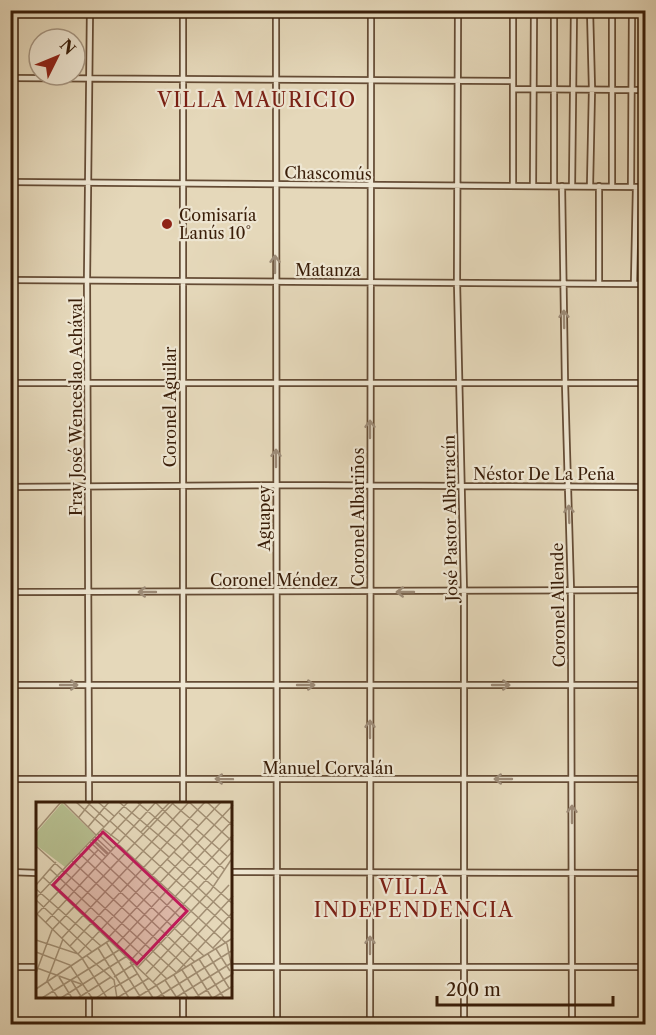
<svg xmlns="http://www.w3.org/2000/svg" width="656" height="1035" font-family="'Libre Caslon Text',serif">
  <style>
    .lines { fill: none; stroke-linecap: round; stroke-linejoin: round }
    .street-casing { stroke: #654c35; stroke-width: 8 }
    .street { stroke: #eee6d2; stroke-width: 4.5 }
    .oneway { stroke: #9d8c78 }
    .poi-dot { fill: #8f2418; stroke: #eee6d2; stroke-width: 2 }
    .labels { text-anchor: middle; stroke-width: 4.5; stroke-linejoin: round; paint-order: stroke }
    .street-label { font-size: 16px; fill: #3a1e09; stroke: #eee6d2 }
    .poi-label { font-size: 16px; fill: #3a1e09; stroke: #eee6d2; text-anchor: start }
    .quarter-label { font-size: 20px; letter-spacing: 1.5px; fill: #7a1f14; stroke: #eee6d2 }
    .inset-road { fill: none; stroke: #a18e73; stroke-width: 1.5 }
    .view { fill: #c2185b; fill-opacity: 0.15; stroke: #c2185b; stroke-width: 3 }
    .inset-edge { fill: none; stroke: #3a1e09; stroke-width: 3 }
  </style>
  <rect width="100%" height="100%" fill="#e5d8ba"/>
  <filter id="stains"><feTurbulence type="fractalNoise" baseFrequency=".00333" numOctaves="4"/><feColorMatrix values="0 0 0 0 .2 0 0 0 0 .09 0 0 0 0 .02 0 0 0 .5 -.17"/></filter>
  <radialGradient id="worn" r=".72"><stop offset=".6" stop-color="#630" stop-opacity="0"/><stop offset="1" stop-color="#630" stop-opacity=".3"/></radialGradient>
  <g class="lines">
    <g class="street-casing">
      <path id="street" d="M276,10l1,1014
        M458,10l-1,272 7,310v432
        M513,10v175
        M590,10l2,79 -2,97
        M10,78l503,3
        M513,89l133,1
        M10,182l636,5
        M533,186l1,-176
        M554,186v-176
        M562,186l3,197 6,208 1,433
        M572,186l2,-176
        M599,186v97
        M612,186v-176
        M631,187l1,-177
        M10,280l636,4
        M634,283l2,-96
        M10,383h636
        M10,487l266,-2 370,2
        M10,592l636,-2
        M10,685h636
        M10,779h636
        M89,804l-2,-524 3,-270
        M183,804v-794
        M10,872l28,1
        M231,872l415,1
        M10,967h28
        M231,967h415
        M183,998v26
        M89,1024v-26
        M370,1024l1,-1014"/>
    </g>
    <use href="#street" class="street"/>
  </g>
  <defs><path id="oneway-shaft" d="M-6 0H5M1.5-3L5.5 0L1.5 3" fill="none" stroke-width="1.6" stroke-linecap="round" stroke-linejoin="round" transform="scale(1.5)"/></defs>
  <g class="oneway">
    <use href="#oneway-shaft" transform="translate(275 264) rotate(-90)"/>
    <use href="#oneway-shaft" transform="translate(564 319) rotate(-91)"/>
    <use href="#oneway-shaft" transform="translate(370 429) rotate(-90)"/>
    <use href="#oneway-shaft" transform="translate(276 458) rotate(-90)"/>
    <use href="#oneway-shaft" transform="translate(569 514) rotate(-92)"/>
    <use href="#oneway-shaft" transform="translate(147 592) rotate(180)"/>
    <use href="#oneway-shaft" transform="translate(405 592) rotate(180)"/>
    <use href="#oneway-shaft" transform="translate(69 685)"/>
    <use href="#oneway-shaft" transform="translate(306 685)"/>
    <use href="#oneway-shaft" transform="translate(501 685)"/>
    <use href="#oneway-shaft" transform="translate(370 729) rotate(-90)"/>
    <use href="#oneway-shaft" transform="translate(224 779) rotate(-179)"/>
    <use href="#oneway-shaft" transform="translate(503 779) rotate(180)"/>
    <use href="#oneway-shaft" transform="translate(572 814) rotate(-90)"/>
    <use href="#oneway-shaft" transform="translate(370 945) rotate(-90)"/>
  </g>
  <circle class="poi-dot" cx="167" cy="224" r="6"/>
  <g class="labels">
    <g class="street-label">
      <text transform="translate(328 173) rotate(1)" y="6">Chascomús</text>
      <text x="328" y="276">Matanza</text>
      <text transform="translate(76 407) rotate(-90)" y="6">Fray José Wenceslao Achával</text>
      <text transform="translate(170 407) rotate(-90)" y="6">Coronel Aguilar</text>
      <text x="544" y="480">Néstor De La Peña</text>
      <text transform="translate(358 517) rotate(-90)" y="6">Coronel Albariños</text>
      <text transform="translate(264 518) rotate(-90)" y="6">Aguapey</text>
      <text transform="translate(450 518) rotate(-91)" y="6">José Pastor Albarracín</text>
      <text x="274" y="586">Coronel Méndez</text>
      <text transform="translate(558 605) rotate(-91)" y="6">Coronel Allende</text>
      <text x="328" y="774">Manuel Corvalán</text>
    </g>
    <g class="poi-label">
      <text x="179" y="221">Comisaría<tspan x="179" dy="18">Lanús 10°</tspan></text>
    </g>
    <g class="quarter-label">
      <text x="257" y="107">VILLA MAURICIO</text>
      <text x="414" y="894">VILLA<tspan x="414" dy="23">INDEPENDENCIA</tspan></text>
    </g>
  </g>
  <g transform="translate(36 802)">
    <rect width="196" height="196" fill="#e5d8ba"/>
    <path d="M26,1l33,32 -30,32 -29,-22v-12z" fill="#b6be8f"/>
    <path class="inset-road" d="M27,0l33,33M40,0l28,25M51,0l22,20M62,0l16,14M83,0l57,48M101,0l47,40M119,0l70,68M153,0l44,40M171,0l26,24M137,2l26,22M83,11l50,44M43,15l12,-15M74,19l123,111M52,25l21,-25M67,27l16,12M160,27l31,27M0,29l25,-29M65,29l16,15M105,30l29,-30M62,32l16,15M74,34l32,-34M59,35l16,15M57,37l16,15M56,38l16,15M54,40l16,15M146,42l37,35M83,43l108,99M0,44l141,127M50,44l118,110M138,50l59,52M43,51l116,109M75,51l104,97M131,57l66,61M36,59l114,106M14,67l117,110M7,75l113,108 9,13M0,83l20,-23M0,87l65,57M0,96l92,-96M0,98l56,52M0,111l46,45 25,40M1,112l61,-64M10,120l110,-120M26,136l127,-136M72,136l125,-133M0,138l42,14 143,-152M70,140l35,56M191,142l6,30M80,143l117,-125M34,144l135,-144M62,146l31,50M177,146l17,-18M180,147l14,22M0,150l34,13 22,33M87,150l110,-117M172,152l21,34M51,154l27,24 3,18M163,157l25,39M95,158l102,-109M94,160l23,36M155,162l21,34M102,165l73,-77 20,-30M1,166l44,16M146,168l18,28M141,170l56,-60M0,171l16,-43 122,-128M110,172l83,-89M138,173l14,23M23,175l13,21M78,175l20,-13M35,178l11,18M129,178l12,18M117,180l80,-86M79,185l22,-13M0,187l74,-49M6,196l77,-48M22,196l-11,-17 16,-42M25,196l66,-42M42,196l33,-21M60,196l18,-12M81,196l32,-20M100,196l97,-60M120,196l77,-48M139,196l58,-36M158,196l39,-24M177,196l20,-12"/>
    <path class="view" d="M67,30l84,79 -50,53 -84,-79z"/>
    <rect width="196" height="196" class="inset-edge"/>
  </g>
  <rect width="656" height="1035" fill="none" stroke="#e5d8ba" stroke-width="36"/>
  <rect x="12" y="12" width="632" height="1011" fill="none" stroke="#3a1e09" stroke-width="3"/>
  <rect x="18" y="18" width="620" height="999" fill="none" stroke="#3a1e09" stroke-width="1.5"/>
  <g transform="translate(57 57) rotate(47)"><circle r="28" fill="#eee6d2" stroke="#a69682" stroke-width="1.5"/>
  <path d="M0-4.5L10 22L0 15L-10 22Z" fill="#8f2418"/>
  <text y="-9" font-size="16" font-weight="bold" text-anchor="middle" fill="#3a1e09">N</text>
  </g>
  <path d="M437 996v9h176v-9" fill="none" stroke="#3a1e09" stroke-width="3"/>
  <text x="446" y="996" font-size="18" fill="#3a1e09" stroke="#eee6d2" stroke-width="4.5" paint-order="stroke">200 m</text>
  <rect width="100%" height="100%" filter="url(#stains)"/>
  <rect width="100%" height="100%" fill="url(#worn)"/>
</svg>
